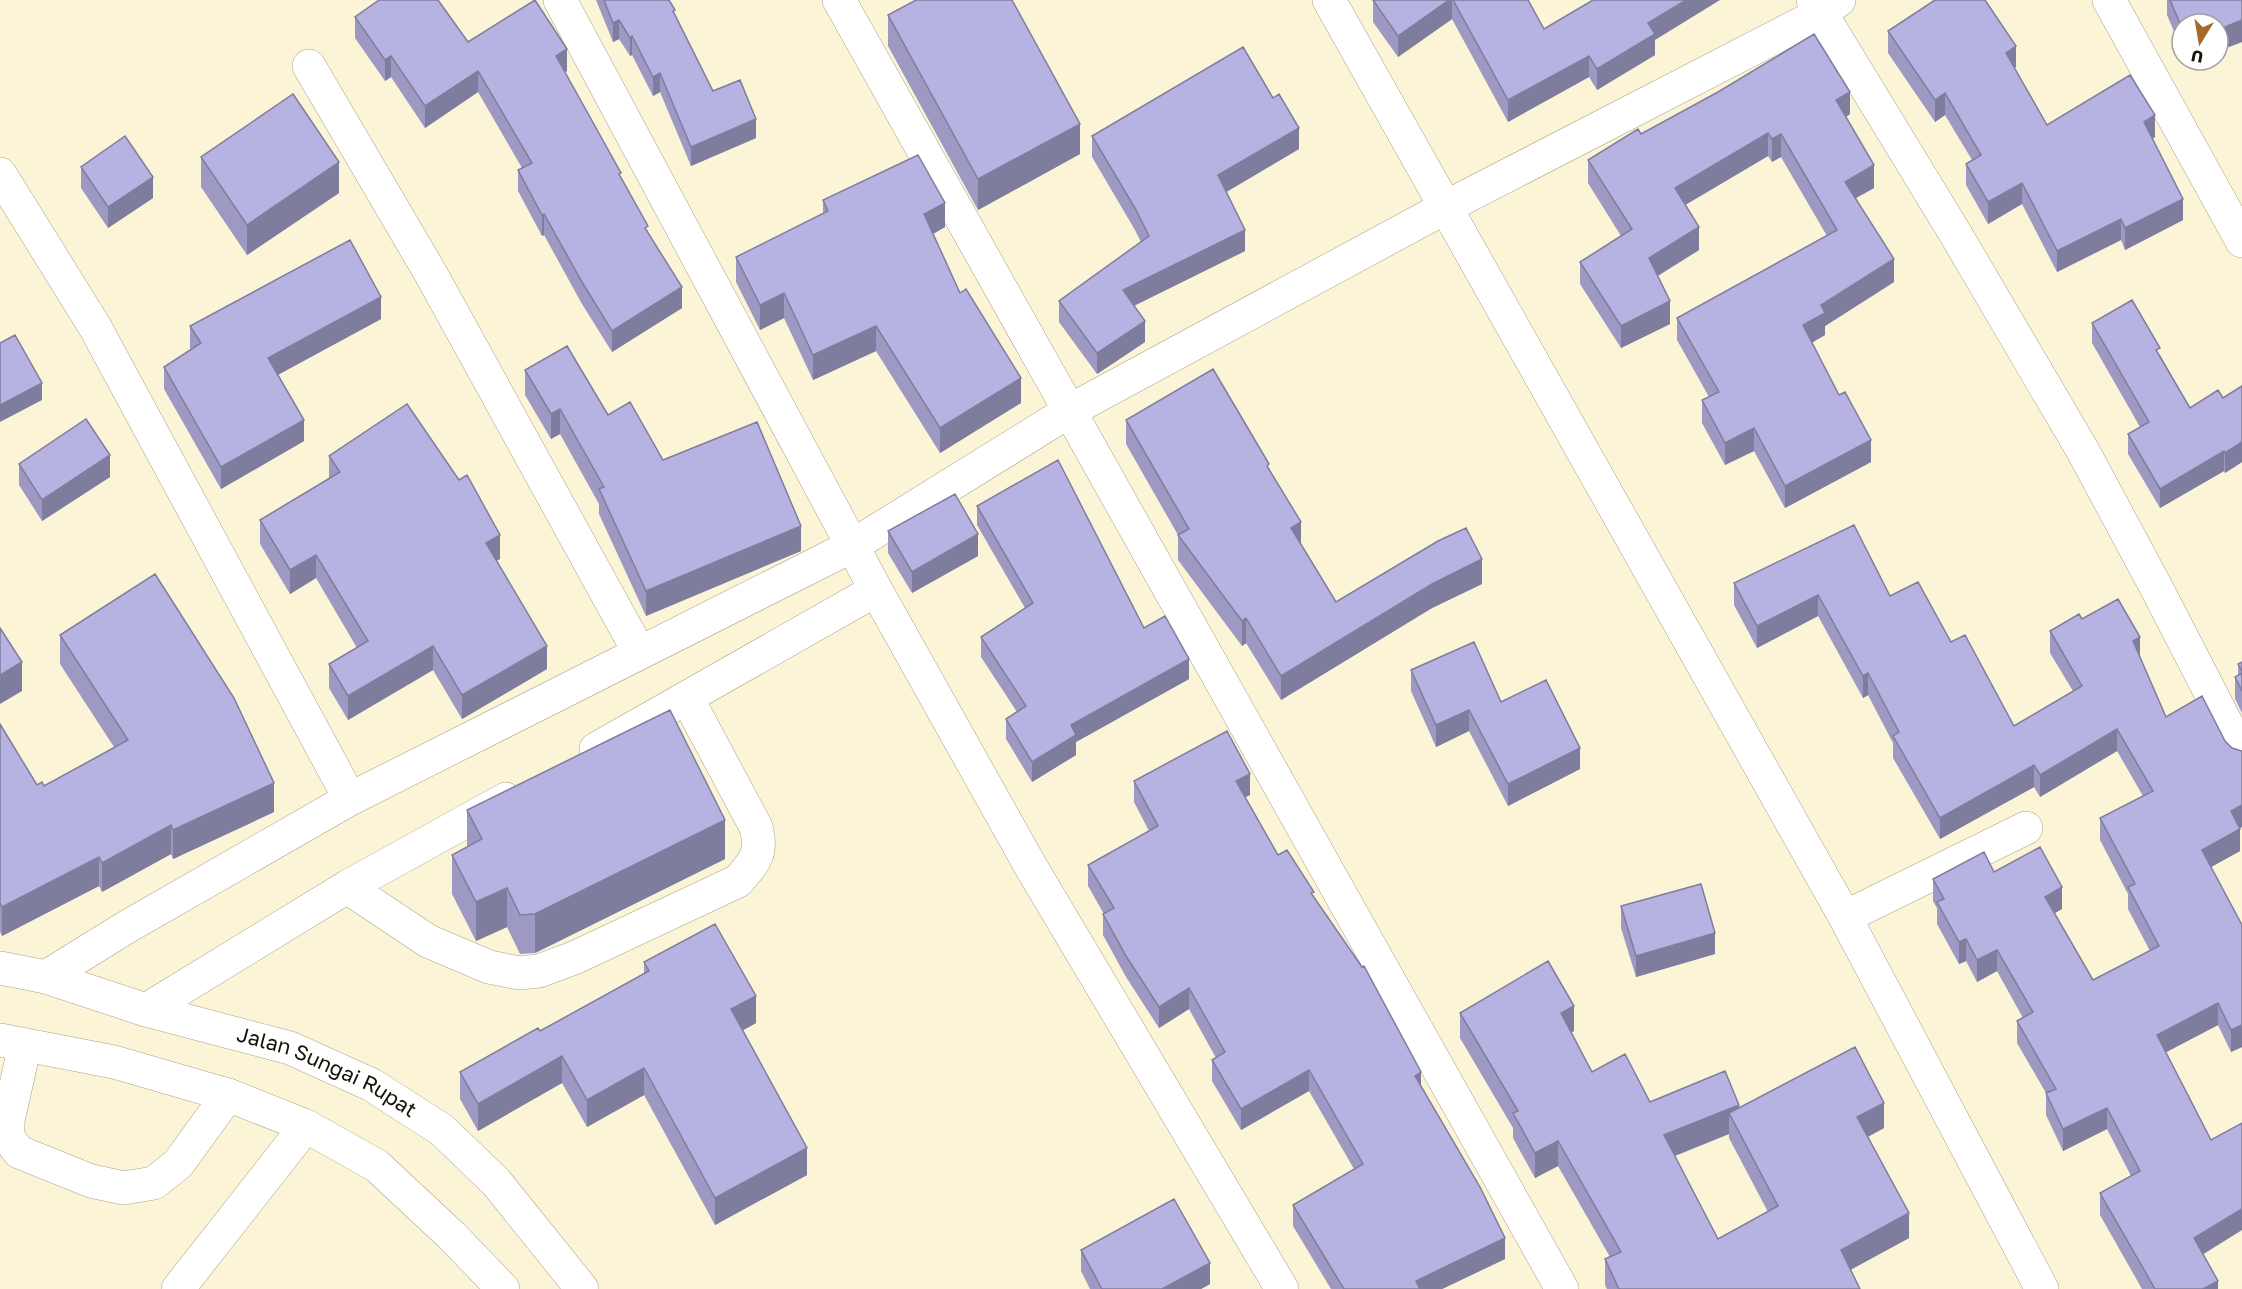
<svg xmlns="http://www.w3.org/2000/svg" width="2242" height="1289" font-family="'Golos Text',sans-serif">
  <style>
    .lines { fill: none; stroke-linecap: round; stroke-linejoin: round }
    .minor-casing { stroke: #aba387; stroke-width: 34 }
    .major-casing { stroke: #aba387; stroke-width: 34 }
    .minor { stroke: #fff; stroke-width: 33 }
    .major { stroke: #fff; stroke-width: 33 }
    .wall { fill: #9d99c2; fill-rule: evenodd }
    .shaded-wall { fill: #7f7d9e }
    .building { fill: #b6b2e1; stroke: #7f7d9e; stroke-width: 1.5 }
    .labels { text-anchor: middle; stroke-width: 4.5; stroke-linejoin: round; paint-order: stroke }
    .street-label { font-size: 21px; fill: #151208; stroke: #fff }
  </style>
  <rect width="100%" height="100%" fill="#fcf4d6"/>
  <g class="lines">
    <g class="minor-casing">
      <path id="minor" d="M560,0l316,590 155,277 251,422
        M839,0l723,1289
        M1329,0l516,917 197,372
        M1813,0l142,233 128,218 73,136 86,167
        M2109,0l133,241
        M309,66l122,208 208,378
        M0,174l95,153 255,472
        M596,749l280,-159
        M347,887l81,54 61,26 30,6 20,-2 35,-13 164,-77c17,-20 25,-27 18,-54l-69,-129
        M1845,917l181,-89
        M46,977l79,-49 225,-129 502,-253 219,-136 375,-203 374,-193 19,-14
        M146,1010l201,-123 159,-88
        M25,1045l-18,80 2,14 10,13 72,29 33,7 30,-5 24,-19 50,-69
        M178,1289l128,-163"/>
    </g>
    <g class="major-casing">
      <g id="major">
        <path id="s1" d="M0,968l46,9 100,33 144,38 82,37 70,45 54,52 86,107"/>
        <path d="M0,1040l114,22 114,33 78,31 71,40 75,70 51,53"/>
      </g>
    </g>
    <use href="#minor" class="minor"/>
    <use href="#major" class="major"/>
  </g>
  <path class="wall" d="M596,0h73l6,14 38,77 43,47 -65,28 -31,-74 -7,4 -21,-41 -2,1 -11,-17 -6,3z
    M1373,0h155l16,29 111,11v15l-58,35 -8,-13 -81,45 -56,-103 -54,38 -25,-35z
    M2167,0h75v42l-24,9v-27h-36v26l-15,-35z
    M888,15l192,139 -102,56 -90,-164z
    M355,17l113,25 99,29 -2,1 56,106 27,54 34,76 -70,44 -30,-48 -38,-69 -2,1 -24,-45v-21l4,-2 -44,-76 -53,36 -34,-51 -6,4 -30,-43z
    M1888,31l128,36 -2,1 33,57 108,12 -3,2 31,81 -58,30 -4,-10 -64,32 -35,-68 -34,20 -22,-39v-21l6,-4 -27,-45 -10,7 -47,-69z
    M1850,114l-4,3 28,71 -18,10 38,84 -69,44v9l-13,7 59,120 -86,46 -31,-57 -29,14 -23,-42v-23l7,-3 -32,-57v-22l150,-82 -46,-79 -9,5 -4,-6 -83,49 14,45 -41,26 12,48 -49,24 -41,-64v-22l41,-26 -33,-53v-23l53,-26z
    M1092,136l207,13 -73,43 19,59 -111,55 11,36 -48,32 -38,-52v-21l82,-59 -6,-12 -43,-73z
    M201,157l138,36 -92,62 -46,-68z
    M81,167l72,31 -45,30 -27,-40z
    M823,200l122,27 -12,7 27,59 61,110 -81,50 -64,-102 -63,29 -29,-62 -24,12 -24,-48v-25l87,-43z
    M381,319l-103,56 26,66 -83,48 -57,-100v-22l27,-18 -1,-1v-22z
    M2092,323l68,32 30,53 33,-10 19,-12v76l-17,11 -1,-2 -64,37 -32,-54v-20l12,-7 -48,-84z
    M525,370l83,45 55,45 138,91 -155,65 -47,-102v-10l-39,-70 -9,5 -26,-44z
    M1126,420l143,49 32,75 35,58 146,-18 -50,24 -151,92 -35,-57 -4,3 -64,-86v-25l-52,-91z
    M329,456l171,103 -4,2 51,108 -85,50 -29,-49 -85,50 -19,-32v-24l28,-16 -41,-70 -26,16 -30,-50v-24l69,-42z
    M19,464l91,13 -68,44 -23,-36z
    M977,506l167,122 45,51 -113,63v13l-44,27 -26,-43v-20l11,-7 -36,-55v-20l44,-29 -48,-83z
    M888,531l90,25 -66,37 -24,-40z
    M1734,583l156,13 61,46 63,84 59,-35 -23,-38v-22l32,-12 58,39 26,59 74,111v23l-29,16 31,58v122l-11,5 -13,-27 -52,27 37,202 15,35h-76l-42,-74v-22l31,-17 -24,-47 -44,22 -17,-36v-22l-29,-50v-22l6,-3 -26,-47 -20,11 -11,-21 -7,3 -22,-40v-16l-4,-7v-22l61,-7 68,37 -8,4 39,67 57,-29 -22,-42v-15l-28,-54v-22l43,-22 -26,-45 -77,46 -6,-10 -94,52 -47,-81v-15l-25,-48 -5,3 -45,-82 -61,32 -23,-43z
    M60,635l214,177 -101,47 -2,-5 -69,38 -3,-6 -97,50 -2,-4v-208l37,61 7,1 70,-39 -54,-83z
    M2242,662v51l-7,-14v-22l3,-2v-11z
    M1411,670l169,99 -72,37 -39,-75 -33,16 -25,-56z
    M1134,781l116,14 -5,2 33,58 36,42 107,190 84,172 -63,30h-111l-38,-63v-21l61,-36 -45,-78 -68,39 -29,-49v-21l4,-2 -27,-49 -30,19 -33,-51 -23,-42v-21h1l-16,-28v-21l61,-34 -15,-29z
    M467,810l258,49 -190,94 -15,1 -13,-27 -31,14 -24,-47v-39l15,-8z
    M1621,906l94,48 -79,23 -15,-49z
    M644,962l112,61 -13,7 64,145 -92,50 -71,-130 -57,32 -25,-44 -84,48 -18,-32v-27l80,-41 104,-58z
    M1460,1013l114,18 -3,1 21,40 58,30 89,6 145,20 -16,9 41,101 -59,32 10,19h-253l-2,-4v-26l5,-2 -52,-91 -23,12 -22,-40v-10l-53,-90zM1729,1134v4l39,74 -50,27 -43,-83z
    M1081,1250l129,34 -9,5h-111l-9,-18z"/>
  <path class="shaded-wall" d="M1449,0h3v19l-54,38v-21z
    M1686,0h34l-65,40v15l-58,35v-21l51,-46z
    M619,20v19l-6,3v-19z
    M2242,20v22l-24,9v-21z
    M632,36v19l-2,1v-18z
    M2016,46v21l-10,7v-21z
    M567,49v22l-11,6v-21z
    M391,56v21l-6,4v-21z
    M1589,56v21l-81,45v-22z
    M2188,60h9l-9,4z
    M478,71v21l-53,36v-22z
    M660,73v19l-7,4v-19z
    M1850,92v22l-14,9v-23z
    M1945,93v22l-10,7v-22z
    M2155,115v22l-11,7v-22z
    M756,119v19l-65,28v-19z
    M1080,124v30l-102,56v-31z
    M1299,128v21l-81,48v-22z
    M1768,133v23l-93,55v-23z
    M1781,134v23l-9,5v-23z
    M339,162v31l-92,62v-30z
    M1874,165v23l-29,16v-22z
    M153,177v21l-45,30v-21z
    M2022,183v21l-34,20v-22z
    M2183,199v21l-58,30v-22z
    M945,203v24l-21,12v-25z
    M544,214v21l-2,1v-21z
    M2121,219v21l-64,32v-21z
    M1699,227v23l-50,31v-23z
    M1245,230v21l-122,60v-21z
    M1894,259v23l-69,44v9l-22,13v-23l18,-20z
    M682,287v21l-70,44v-21z
    M784,293v25l-24,12v-25z
    M381,297v22l-113,61v-22z
    M1670,301v23l-49,24v-22z
    M1145,321v21l-48,32v-21z
    M876,326v25l-63,29v-25z
    M1021,378v25l-81,50v-25z
    M42,383v17l-42,22v-17z
    M560,409v25l-9,5v-25z
    M304,420v21l-83,48v-22z
    M1754,428v23l-29,14v-22z
    M1871,440v22l-86,46v-22z
    M2242,442v20l-17,11v-20z
    M2224,451v20l-64,37v-19z
    M110,455v22l-68,44v-21z
    M1301,522v24l-10,-18z
    M801,526v25l-155,65v-25z
    M978,534v22l-66,37v-21z
    M500,535v24l-14,7v-23z
    M316,555v23l-26,16v-24z
    M1482,559v25l-50,24 -151,92v-24l151,-92z
    M1818,595v21l-61,32v-22z
    M1246,618v25l-4,3v-25z
    M2140,637v21l-7,-17z
    M433,646v24l-85,50v-24z
    M547,646v23l-85,50v-24z
    M1189,659v20l-113,63v13l-44,27v-20l39,-37z
    M22,662v29l-22,13v-29z
    M1868,673v22l-5,3v-22z
    M1469,710v21l-33,16v-22z
    M2117,729v22l-77,46v-22z
    M1580,748v21l-72,37v-22z
    M2034,765v22l-94,52v-21z
    M1250,774v21l-14,7v-21z
    M274,783v29l-101,47v-29z
    M2242,805v22l-11,6v-22z
    M725,820v39l-190,94v-39z
    M171,825v29l-69,38v-29z
    M2240,829v22l-38,21v-22z
    M99,857v29l-97,50v-29z
    M2062,887v22l-17,10v-22z
    M507,888v39l-31,14v-39z
    M1715,933v21l-79,23v-21z
    M1966,939v22l-7,3v-22z
    M1997,950v21l-20,11v-22z
    M1189,988v21l-30,19v-21z
    M756,996v27l-25,14v-28z
    M2218,1003v22l-61,32v-22z
    M1574,1006v25l-13,7v-25z
    M2242,1025v22l-11,5v-22z
    M562,1056v27l-84,48v-27z
    M644,1068v27l-57,32v-27z
    M1309,1070v21l-68,39v-21z
    M1421,1072v21l-6,-17z
    M1884,1103v25l-27,14v-25z
    M1739,1105v25l-10,-17v21l-65,26v-25z
    M2107,1108v21l-44,22v-22z
    M1558,1141v25l-23,12v-25z
    M807,1148v27l-92,50v-27z
    M2242,1209v21l-48,30v-22z
    M1909,1213v25l-68,37v-25z
    M1505,1238v21l-63,30h-26v-8z
    M1210,1263v21l-9,5h-39z
    M2218,1281v8h-15z"/>
  <path class="building" d="M379,0h59l30,42 67,-42 32,49 -11,7 65,117 -2,1 29,52 -3,2 37,59 -70,44 -30,-49 -38,-68 -2,1 -24,-45 14,-7 -54,-92 -53,35 -34,-50 -6,4 -30,-43z
    M604,0h65l6,10 -2,1 40,80 27,-11 16,39 -65,28 -31,-74 -7,4 -21,-41 -2,2 -11,-18 -6,3z
    M916,0h96l68,124 -102,55 -90,-164z
    M1373,0h76l-51,36z
    M1453,0h75l16,29 49,-29h93l-38,23 7,11 -58,35 -8,-13 -81,44z
    M1935,0h50l31,46 -10,7 41,72 83,-50 25,40 -11,7 39,77 -58,29 -4,-9 -64,32 -35,-68 -34,19 -22,-38 15,-9 -36,-62 -10,7 -47,-69z
    M2170,0h72v20l-24,10v-6h-36v4z
    M1814,34l36,58 -14,8 38,65 -29,17 49,77 -73,46 4,8 -22,12 36,70 6,-3 26,48 -86,46 -31,-58 -29,15 -23,-43 17,-8 -42,-74 160,-88 -56,-96 -9,5 -4,-6 -93,55 24,39 -50,31 21,43 -49,25 -41,-64 52,-33 -44,-69 50,-31 3,5 77,-42z
    M1243,47l30,51 6,-4 20,34 -81,47 27,55 -122,60 22,31 -48,32 -38,-52 90,-65 -14,-28 -43,-72z
    M293,94l46,68 -92,63 -46,-68z
    M125,136l28,41 -45,30 -27,-40z
    M918,155l27,48 -21,11 36,79 6,-4 55,89 -81,50 -64,-102 -63,29 -29,-62 -24,12 -24,-48 92,-46 -5,-11z
    M350,240l31,57 -113,61 36,62 -83,47 -57,-100 37,-24 -11,-17z
    M2132,300l28,48 -4,2 34,58 28,-18 5,8 19,-12v56l-17,11 -1,-2 -64,38 -32,-55 21,-12 -57,-99z
    M15,335l27,48 -42,22v-62z
    M567,346l41,69 22,-13 33,58 94,-38 44,104 -155,65 -47,-102 5,-2 -44,-78 -9,5 -26,-44z
    M1213,369l56,95 -2,2 34,56 -10,6 45,74 102,-61 28,-13 16,31 -50,25 -151,92 -35,-58 -4,3 -64,-86 11,-6 -63,-109z
    M407,404l52,76 8,-5 33,60 -14,8 61,103 -85,49 -29,-49 -85,50 -19,-32 39,-23 -52,-86 -26,15 -30,-50 80,-48 -11,-16z
    M86,419l24,36 -68,45 -23,-36z
    M1058,460l86,168 21,-12 24,43 -118,66 5,10 -44,27 -26,-43 20,-13 -45,-69 52,-34 -56,-97z
    M955,494l23,40 -66,38 -24,-41z
    M1854,525l36,71 28,-14 33,60 14,-7 49,91 68,-40 -32,-55 29,-17 3,5 36,-20 22,38 -7,4 33,76 36,-21 23,45 7,7 10,3v54l-11,6 9,18 -38,21 40,75v100l-11,5 -13,-27 -61,32 54,105 31,-17v86l-48,29 24,43 -15,8h-48l-55,-96 40,-22 -33,-63 -44,21 -17,-36 10,-4 -39,-68 16,-9 -36,-62 -20,10 -11,-21 -7,3 -22,-40 7,-3 -11,-20 51,-27 10,20 46,-25 22,40 -17,10 48,83 66,-34 -31,-59 7,-3 -35,-66 53,-27 -36,-62 -77,46 -6,-10 -94,53 -47,-82 6,-4 -31,-59 -5,3 -45,-81 -61,31 -23,-43z
    M155,574l79,124 40,85 -101,47 -2,-5 -69,38 -3,-6 -97,50 -2,-4v-179l37,61 5,-3 2,4 84,-46 -68,-105z
    M0,628l22,34 -22,13z
    M1474,642l27,60 45,-22 34,68 -72,36 -39,-74 -33,15 -25,-55z
    M2242,662v9l-4,-7z
    M2242,673v18l-7,-14z
    M670,710l55,110 -190,94 -15,1 -13,-27 -31,14 -24,-47 30,-16 -15,-29z
    M1227,731l23,43 -14,7 42,74 9,-5 27,42 -3,1 51,74 2,-1 57,106 -6,4 65,111 25,51 -89,43 4,8h-76l-51,-84 70,-41 -54,-94 -68,39 -29,-49 13,-8 -36,-64 -30,19 -33,-51 -23,-42 11,-6 -26,-43 70,-39 -24,-45z
    M1701,884l14,49 -79,23 -15,-50z
    M715,924l41,72 -25,13 76,139 -92,50 -71,-130 -57,32 -25,-44 -84,48 -18,-32 78,-44 2,3 109,-60 -5,-9z
    M1548,961l26,45 -13,7 31,59 33,-18 25,48 75,-31 14,34 -75,30 54,104 60,-33 -49,-93 126,-66 29,56 -27,14 52,96 -68,37 19,39h-241l-14,-30 16,-7 -63,-111 -23,12 -22,-40 5,-2 -58,-98z
    M1174,1199l36,64 -48,26h-60l-21,-39z"/>
  <g class="labels">
    <g class="street-label">
      <text dy="7" stroke="none"><textPath href="#s1" startOffset="344">Jalan Sungai Rupat</textPath></text>
    </g>
  </g>
  <g transform="translate(2200 42) rotate(191)"><circle r="28" fill="#ffffff" stroke="#a1a09c" stroke-width="1.5"/>
  <path d="M0-4.5L10 22L0 15L-10 22Z" fill="#a76a2e"/>
  <text y="-9" font-size="16" font-weight="bold" text-anchor="middle" fill="#151208">U</text>
  </g>
</svg>
